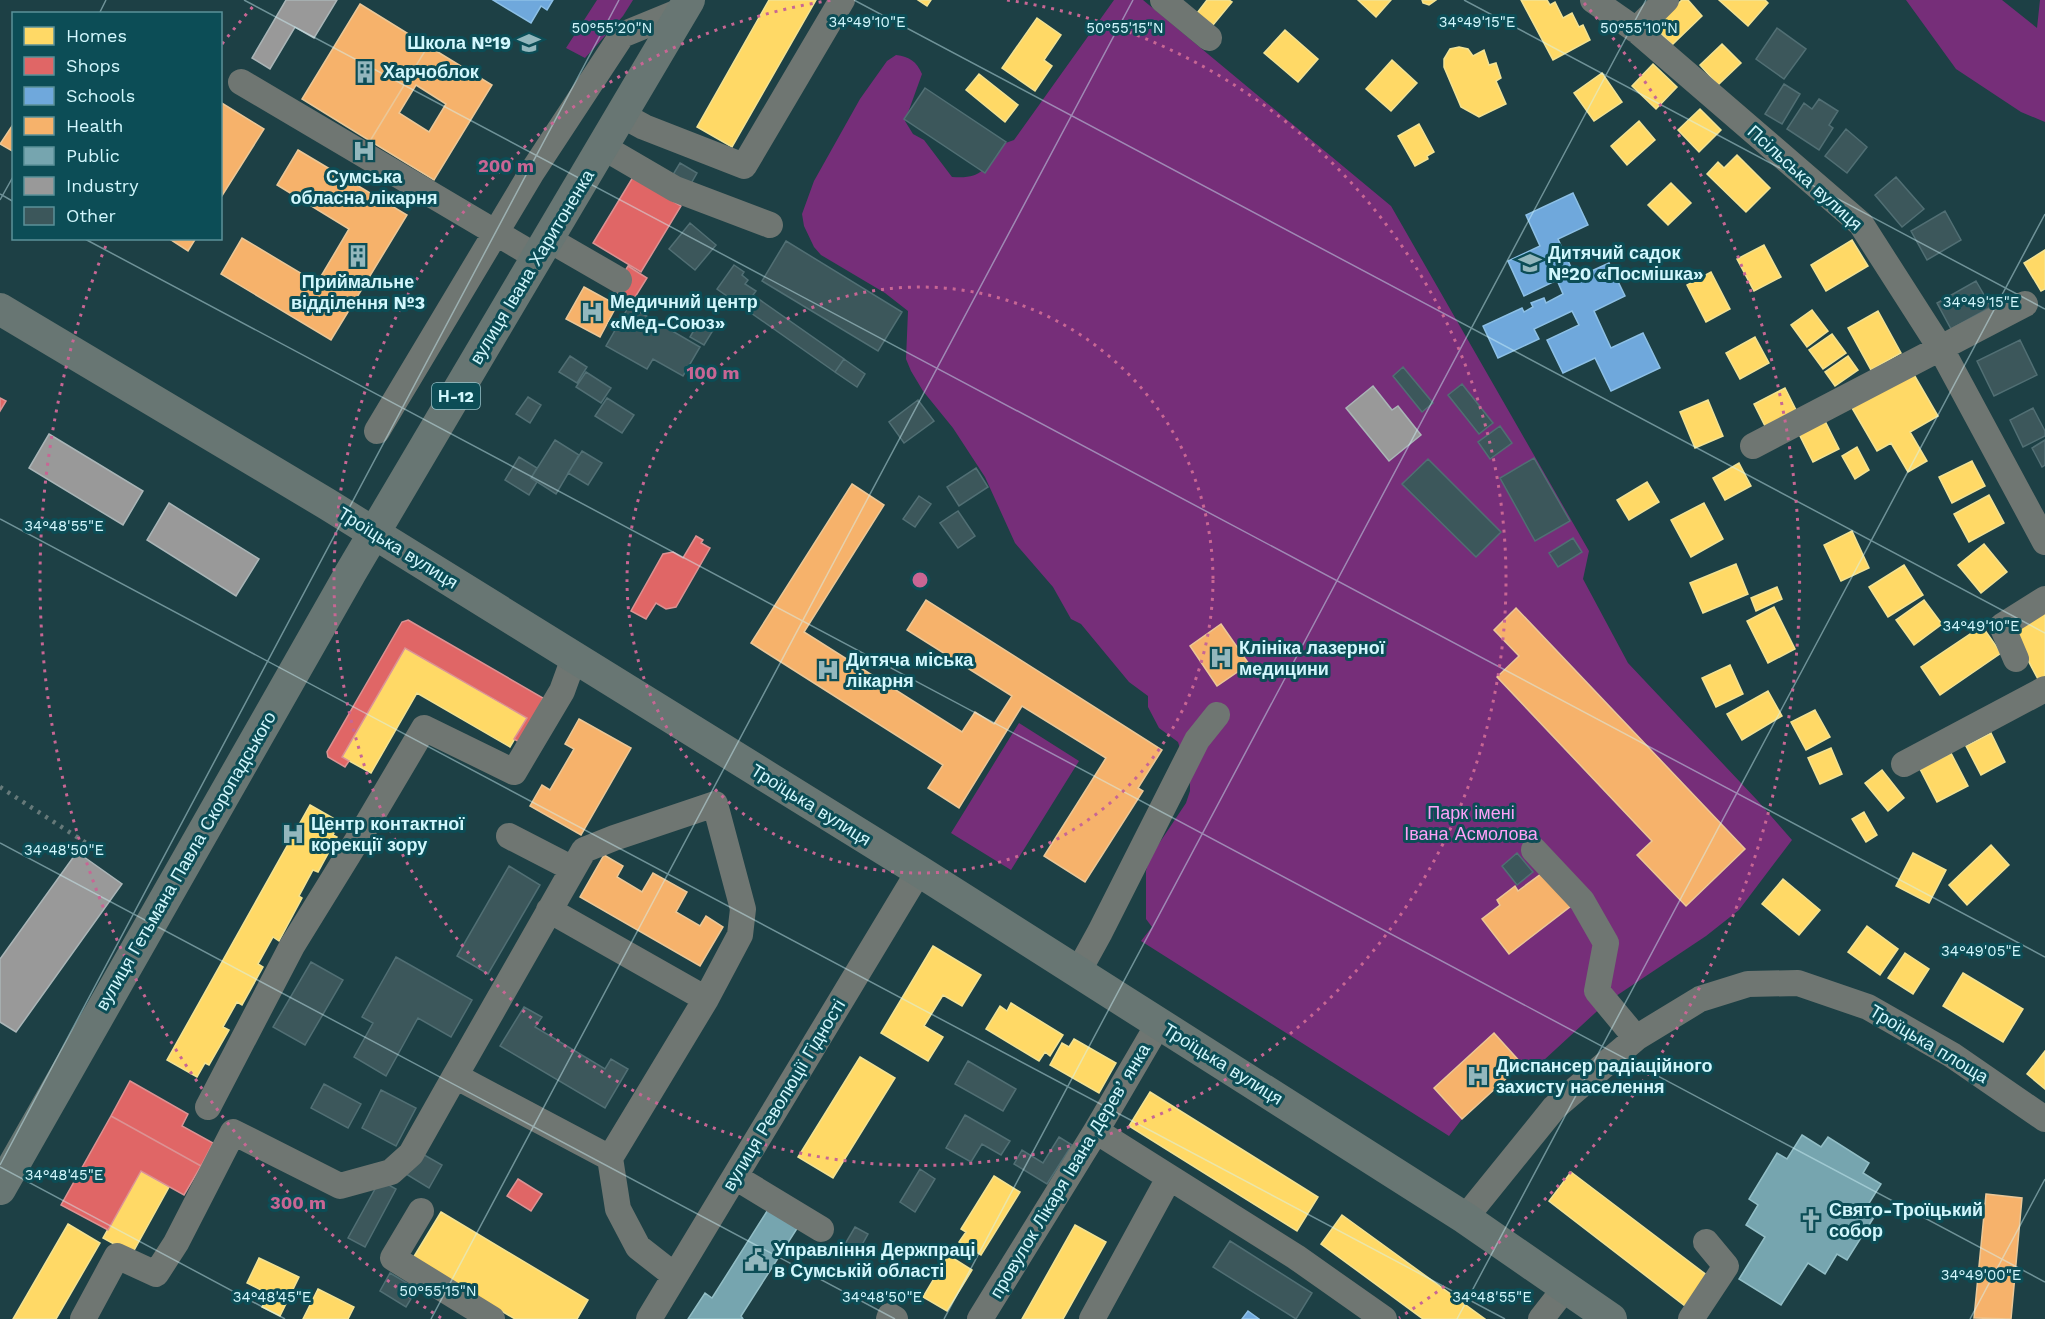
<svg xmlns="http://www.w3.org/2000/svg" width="2045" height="1319" font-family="'Work Sans',sans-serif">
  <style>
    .green { fill: #762e79 }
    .homes { fill: #ffd966; stroke: #f2e293; stroke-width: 1.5 }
    .shops { fill: #e06666; stroke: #dc9293; stroke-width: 1.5 }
    .schools { fill: #6fa8dc; stroke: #8dc0e6; stroke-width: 1.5 }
    .health { fill: #f6b26b; stroke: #ebc797; stroke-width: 1.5; fill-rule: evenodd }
    .public { fill: #76a5af; stroke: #92bec6; stroke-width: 1.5 }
    .industry { fill: #999; stroke: #aab5b7; stroke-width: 1.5 }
    .building { fill: #3c575b; stroke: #516f74; stroke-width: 1.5 }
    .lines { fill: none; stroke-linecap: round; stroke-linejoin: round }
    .minor { stroke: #6f7672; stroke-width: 26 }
    .major { stroke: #687673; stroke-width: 32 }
    .rail { stroke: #667979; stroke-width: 4.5; stroke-dasharray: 3 6; stroke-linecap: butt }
    .ticks { fill: none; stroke: #d2f7fd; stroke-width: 1.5; stroke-opacity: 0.45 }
    .ring { fill: none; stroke: #c86694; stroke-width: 3; stroke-dasharray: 3 6 }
    .labels { text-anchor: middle; stroke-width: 6; stroke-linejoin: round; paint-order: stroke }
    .shield { fill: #0c4d56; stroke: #97c4cb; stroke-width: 1.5 }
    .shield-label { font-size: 16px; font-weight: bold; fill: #d2f7fd }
    .poi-label { font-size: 18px; font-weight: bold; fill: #d2f7fd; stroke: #0c4d56; text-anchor: start }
    .street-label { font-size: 18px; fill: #d2f7fd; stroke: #0c4d56 }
    .park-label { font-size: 18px; fill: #fda1f7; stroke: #0c4d56 }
    .ticks-label { font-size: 15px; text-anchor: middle; fill: #d2f7fd; stroke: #0c4d56; stroke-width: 6; stroke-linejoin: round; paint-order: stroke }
    .centre { fill: #c86694; stroke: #0c4d56; stroke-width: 3 }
    .ring-label { font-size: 18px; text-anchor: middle; font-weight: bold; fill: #c86694; stroke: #0c4d56; stroke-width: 6; stroke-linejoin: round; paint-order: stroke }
  </style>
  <rect width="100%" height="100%" fill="#1d4045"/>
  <path class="green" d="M597,0h36l-10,16 -38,42 -19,-10z
    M1114,0h29l248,206 198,345 -6,28 45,84 129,137 35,40 -53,70 -33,26 -99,66 -76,70 -9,-8 -60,55 -13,17 -308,-195 11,-14 -6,-8v-48l4,-14 36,-54 4,-12v-11l-12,-38 -19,-14 -11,-21v-11l-19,-14 -48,-58 -10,-5 -18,-32 -38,-44 -30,-66 -32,-49 -30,-37 -12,-20 -5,-12 2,-48 -23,-18 -64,-38 -7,-8 -10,-21 -2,-12 12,-33 46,-82 27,-38 9,-6c14,2 20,6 26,19l-17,47 8,13 11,6 28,37c29,2 33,-6 45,-31l17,-6z
    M1906,0h96l35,28 3,-28h5v122l-24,-10 -65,-43z
    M1019,723l60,38 -68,109 -60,-37z"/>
  <path class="homes" d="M769,0h47l-84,147 -35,-20z
    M918,0h13l-4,6z
    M1207,0h22l3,2 -19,23 -16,-12z
    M1358,0h33l-15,17z
    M1422,0h14l-7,5 -6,-2z
    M1521,0h26l3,5 5,-3 8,16 9,-5 7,14 4,-2 7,15 -37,20z
    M1682,0h6l14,16 -30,29 -18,-19z
    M1719,0h46l3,3 -20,23z
    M1037,18l24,17 -17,25 8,6 -17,25 -33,-23z
    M1285,30l33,29 -20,23 -34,-29z
    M1722,44l19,19 -23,22 -18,-20z
    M1459,47l9,2 5,7 11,-6 5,15 7,-2 5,15 -5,3 10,23 -27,13 -18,-10 -17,-40v-8l6,-10z
    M1392,60l25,23 -26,28 -25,-22z
    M1653,64l24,23 -21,22 -24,-23z
    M1602,73l20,29 -28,19 -20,-28z
    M979,74l39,31 -13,17 -39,-32z
    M1700,109l21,21 -22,22 -21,-22z
    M1639,121l16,19 -28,25 -16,-19z
    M1419,124l15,28 -7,4 1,3 -13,7 -17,-30z
    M1737,155l33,33 -24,24 -39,-38 11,-12 6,6z
    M1671,183l20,20 -23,22 -20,-20z
    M1852,240l16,26 -42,25 -15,-26z
    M1764,245l17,32 -27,14 -17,-32z
    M2045,250v39l-4,2 -17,-28z
    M1711,272l19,37 -24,13 -19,-37z
    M1812,310l16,21 -21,16 -16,-22z
    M1878,311l23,42 -30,17 -23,-42z
    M1832,334l14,19 -23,16 -14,-19z
    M1755,337l14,26 -29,16 -14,-26z
    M1848,356l10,14 -23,16 -10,-14z
    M1913,373l25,43 -28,16 17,29 -19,11 -17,-29 -14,8 -25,-43z
    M1785,388l11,22 -31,16 -11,-22z
    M1708,400l15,36 -28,12 -15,-36z
    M1824,419l15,30 -26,13 -15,-30z
    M1857,447l12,23 -14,9 -13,-23z
    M1972,461l13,25 -33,17 -13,-26z
    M1739,463l12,23 -26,14 -12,-22z
    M1647,482l12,20 -30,18 -12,-20z
    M1989,495l15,28 -35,19 -15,-28z
    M1704,503l19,36 -32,18 -20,-37z
    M1852,531l17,37 -28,13 -17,-36z
    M1984,544l23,28 -26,21 -23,-28z
    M1736,564l12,30 -45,19 -13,-30z
    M1904,565l19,30 -35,22 -19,-30z
    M1777,587l5,12 -26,12 -5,-13z
    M1924,600l18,24 -28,21 -18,-25z
    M1774,607l21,42 -27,14 -21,-42z
    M2045,612v66l-6,3 -27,-51z
    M1982,626l19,27 -61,42 -19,-28z
    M405,648l122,70 -17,29 -93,-54 -46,80 -29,-16z
    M1730,665l13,29 -27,13 -14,-29z
    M1768,691l14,25 -40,24 -15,-26z
    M1815,710l15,27 -24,13 -15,-28z
    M1991,733l14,29 -24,13 -15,-29z
    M1831,748l11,26 -22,10 -12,-26z
    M1951,753l17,33 -31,16 -17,-33z
    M1882,770l22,28 -16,13 -23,-28z
    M310,805l30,17 -7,13 4,2 -19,35 -5,-2 -14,26 3,2 -23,43 -6,-4 -15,27 5,3 -21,38 -5,-3 -14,25 6,3 -20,35 -4,-2 -8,14 -30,-17z
    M1864,812l13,23 -11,7 -14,-23z
    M1991,845l18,20 -42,40 -18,-20z
    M1913,853l33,17 -17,33 -33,-17z
    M1783,879l37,31 -21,25 -37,-31z
    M1867,926l31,23 -18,26 -32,-23z
    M933,946l48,29 -19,31 -19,-11 -19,31 19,11 -15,24 -47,-28z
    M1905,953l24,16 -16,25 -25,-16z
    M1963,973l60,36 -20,33 -60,-36z
    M1011,1003l52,32 -13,21 -5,-4 -6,9 -53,-32 14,-23 7,5z
    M1074,1039l42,24 -17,30 -49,-28 12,-22 7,4z
    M2045,1051v38l-18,-15z
    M860,1057l35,21 -62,100 -35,-21z
    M1150,1092l168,105 -21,34 -168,-105z
    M141,1171l28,16 -37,67 -29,-16z
    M1571,1172l137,104 -23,30 -136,-105z
    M994,1176l26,16 -39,63 -22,-13 7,-10 -5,-3z
    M441,1212l147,88 -11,19h-62l-102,-61z
    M1342,1215l143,104h-62l-102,-75z
    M68,1224l32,19 -44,76h-43z
    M1075,1225l31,17 -43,77h-41z
    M948,1255l24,15 -25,41 -24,-14z
    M259,1258l40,19 -19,39 -18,-9 7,-13 -22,-11z
    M318,1289l36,18 -6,12h-45z"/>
  <path class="shops" d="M633,177l48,29 -40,66 -48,-29z
    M628,266l19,12 -15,24 -19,-12z
    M0,398l6,3 -6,10z
    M696,536l7,4 -2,3 9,5 -34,59 -10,2 -10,-6 -10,16 -15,-8 32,-57 10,-2 10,6z
    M408,620l135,78 -19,47 -10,-6 13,-21 -122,-70 -63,109 7,4 -4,6 -17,-10 -1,-5 75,-130z
    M130,1081l58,33 -6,12 31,17 -12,23 -90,-50z
    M111,1116l90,50 -17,29 -43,-24 -33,59 -47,-25z
    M518,1179l24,15 -11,17 -24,-15z"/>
  <path class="schools" d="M493,0h60l-6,10 -6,-4 -10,17z
    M1573,193l15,32 -30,14 18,39 33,-15 16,33 -31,15 17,37 32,-15 17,35 -49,23 -16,-33 -32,15 -16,-33 32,-15 -7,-14 -38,18 5,10 -41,19 -15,-32 39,-18 2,4 9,-5 -2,-4 13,-5 2,5 17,-9 -6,-14 -33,16 -16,-35 32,-15 -14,-31z
    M1248,1311l11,8h-17z"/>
  <path class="health" d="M360,4l68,42 -58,95 -68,-42z
    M428,46l64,39 -58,95 -64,-39zM416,85l30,19 -17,28 -30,-19z
    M220,102l44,27 -44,70z
    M14,123v29l-14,-8z
    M298,150l109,65 -76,125 -110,-66 21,-36 75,45 32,-54 -72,-44z
    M168,238h28l-8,13z
    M584,287l33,18 -17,32 -34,-18z
    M852,484l32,21 -80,127 158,100 13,-20 19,12 18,-28 -105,-66 19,-30 236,150 -24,38 5,3 -58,91 -41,-26 62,-98 -84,-52 -63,102 -31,-20 15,-23 -192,-122z
    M1516,608l229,241 -59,57 -49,-51 15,-14 -155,-164 22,-21 -25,-26z
    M1221,624l28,40 -32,22 -27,-40z
    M579,719l52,29 -50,87 -51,-29 12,-21 8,5 24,-41 -9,-5z
    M604,855l19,11 -6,11 25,15 11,-19 34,19 -11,20 24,14 6,-10 17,11 -23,39 -120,-69z
    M1545,871l26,35 -62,48 -27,-35 18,-14 -3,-5 18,-14 3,5z
    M1494,1033l28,31 -60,55 -28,-31z
    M1986,1194l36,4 -11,121 -37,-1z"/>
  <path class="public" d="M1802,1135l19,12 7,-10 41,26 -6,10 18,11 -15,24 10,6 -29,46 -10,-6 -12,20 -17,-11 -27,42 -42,-26 26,-42 -19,-12 12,-20 -9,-6 28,-46 10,6z
    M769,1208l29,19 -57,89 2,3h-55l17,-26 7,5z"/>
  <path class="industry" d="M286,0h51l-23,38 -19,-11 -25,42 -18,-11z
    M1373,386l19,24 6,-4 23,29 -32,26 -43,-53z
    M49,434l94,57 -20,34 -94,-57z
    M169,503l90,56 -23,37 -89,-56z
    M77,852l45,32 -106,148 -16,-10v-63z"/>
  <path class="building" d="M1777,28l29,21 -22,30 -28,-20z
    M1784,84l16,10 -18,30 -17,-10z
    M925,88l81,54 -21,31 -81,-54z
    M1819,99l19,12 -9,14 4,3 -14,22 -32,-21 17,-26 8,6z
    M1846,129l21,18 -20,26 -22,-17z
    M680,163l17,10 -8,14 -18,-9z
    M1896,177l28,32 -22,18 -27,-32z
    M1945,211l16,29 -34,20 -16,-29z
    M690,223l26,22 -21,25 -26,-21z
    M786,241l116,71 -24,39 -116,-70z
    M734,265l10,7 -2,3 6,5 -3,4 11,7 -3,4 91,64 -9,13 -118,-83z
    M1976,281l15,26 -40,22 -14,-26z
    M629,306l71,41 -17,29 -30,-17 -6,10 -41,-23z
    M701,318l14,9 -11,18 -14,-8z
    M2020,340l17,35 -43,21 -17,-35z
    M570,356l17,11 -10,16 -18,-11z
    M844,359l21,15 -8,13 -22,-15z
    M1403,367l30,36 -11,9 -29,-36z
    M586,372l25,16 -10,15 -25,-16z
    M1462,384l31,39 -14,11 -31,-39z
    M528,397l13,8 -11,18 -14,-9z
    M607,398l27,17 -12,18 -27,-17z
    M918,400l16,21 -30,22 -15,-21z
    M2033,408l12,23v5l-22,11 -13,-27z
    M1500,426l12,17 -22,16 -12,-17z
    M555,440l24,15 -23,39 -25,-16z
    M2045,440v25l-3,2 -10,-19z
    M582,451l20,12 -14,22 -20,-12z
    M519,457l18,11 -6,10 6,4 -8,13 -24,-15z
    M1534,458l36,63 -35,20 -35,-63z
    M1428,459l73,73 -25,25 -74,-73z
    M976,468l12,19 -29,19 -12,-19z
    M919,496l12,8 -16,23 -12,-8z
    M958,511l17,25 -17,12 -18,-25z
    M1573,538l9,14 -24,15 -9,-14z
    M1517,853l16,19 -16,13 -15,-19z
    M509,866l31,19 -52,89 -31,-18z
    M396,957l76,43 -21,37 -33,-19 -32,58 -32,-19 19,-34 -11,-6z
    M311,962l32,18 -38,65 -32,-18z
    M524,1007l18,10 -7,10 70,42 6,-10 17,10 -23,39 -105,-62z
    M968,1061l48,28 -13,22 -48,-27z
    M324,1084l37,20 -13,24 -37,-20z
    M381,1090l35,18 -20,38 -34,-18z
    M965,1115l45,26 -9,14 -19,-11 -11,18 -25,-14z
    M1059,1137l13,8 -25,39 -33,-20 8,-14 21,13z
    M419,1152l23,13 -13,23 -23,-14z
    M920,1169l15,10 -20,33 -15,-10z
    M380,1180l16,9 -31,58 -17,-9z
    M855,1227l13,7 -10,18 -13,-8z
    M1230,1241l82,52 -16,26 -83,-52z
    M390,1273l27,16 -11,18 -26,-16z"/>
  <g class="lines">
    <path class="minor" d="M1163,0l46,38
      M1593,0l43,30 225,194 80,125 104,193
      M1636,30l30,-30
      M241,82l296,175
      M622,115l22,12 100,39 98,-166
      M603,147l72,42 95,36
      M548,239l71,41
      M377,431l155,-259 90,-137 61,-25
      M1753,446l272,-142
      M2016,659l-14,-33 43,-27
      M1904,764l141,-75
      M509,836l64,33
      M1534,850l48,51 24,42 -9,48 39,47
      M549,910l157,89
      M1078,972l22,-40 97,-192 20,-25
      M455,1076l129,-226 30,-12 101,-34 28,105 -3,26 -34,64 -96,159
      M208,1107l84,-161 74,-120 58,-98 90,44 48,-81 12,-33
      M1096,1131l200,126 88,62
      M735,1177l86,52
      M421,1211l-28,47 99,61
      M1465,1218l89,-110 82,-70 64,-39 48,-15 50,-1 70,24 84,48 93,64
      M83,1319l34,-63 39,18 20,-31 57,-111 107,54 51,-14 20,-18 44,-78 155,82 8,51 20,38 37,29
      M649,1319l270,-448
      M889,1319l1,-3 5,3
      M980,1319l116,-188 63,-108
      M1092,1319l77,-141
      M1541,1319l25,-32
      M1691,1319l35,-53 -20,-24"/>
    <path class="major" d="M0,309l327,195 592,367 546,347 146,101
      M0,1189l351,-617 338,-572"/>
    <path class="rail" d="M0,787l97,63"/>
  </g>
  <path class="ticks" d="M244,0l1801,957M854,0l1191,633M1464,0l581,309M99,14l7,-14M0,194l14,8M0,200l14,-25M83,238l1962,1044M0,519l1505,800M0,843l895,476M0,1165l619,-1165M0,1167l285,152M431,1319l702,-1319M944,1319l702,-1319M1457,1319l588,-1105M1970,1319l75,-140"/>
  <g class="ring">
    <circle cx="920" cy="580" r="293"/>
    <path d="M1007 0A586 586 0 1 1 833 0"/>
    <path d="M441 1318A880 880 0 0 1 107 243M222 44A880 880 0 0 1 256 3M1584 3A880 880 0 0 1 1399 1318"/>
  </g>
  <defs>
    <g id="school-bare" transform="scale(1.8)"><path d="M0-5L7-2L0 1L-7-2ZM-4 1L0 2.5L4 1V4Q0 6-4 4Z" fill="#93b7bd" stroke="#0c4d56" stroke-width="2.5" paint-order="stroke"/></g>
    <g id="building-bare" transform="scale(1.8)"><path d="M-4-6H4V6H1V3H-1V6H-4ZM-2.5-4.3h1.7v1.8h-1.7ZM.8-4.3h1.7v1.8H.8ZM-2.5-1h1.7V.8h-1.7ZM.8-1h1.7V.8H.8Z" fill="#93b7bd" stroke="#0c4d56" stroke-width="2.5" paint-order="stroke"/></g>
    <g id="hospital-bare" transform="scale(1.8)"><path d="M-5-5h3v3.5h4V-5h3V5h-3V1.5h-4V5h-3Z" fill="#93b7bd" stroke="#0c4d56" stroke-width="2.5" paint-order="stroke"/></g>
    <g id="church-bare" transform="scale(1.8)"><path d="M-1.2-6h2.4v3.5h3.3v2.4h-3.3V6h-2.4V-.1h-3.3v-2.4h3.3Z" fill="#93b7bd" stroke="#0c4d56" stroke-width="2.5" paint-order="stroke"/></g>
    <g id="civic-bare" transform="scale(1.8)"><path d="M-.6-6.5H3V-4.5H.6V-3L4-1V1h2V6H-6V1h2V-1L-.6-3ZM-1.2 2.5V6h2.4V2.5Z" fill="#93b7bd" stroke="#0c4d56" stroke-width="2.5" paint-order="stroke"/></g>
  </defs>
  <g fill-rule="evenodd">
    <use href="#school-bare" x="529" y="43"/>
    <use href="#building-bare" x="365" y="72"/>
    <use href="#hospital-bare" x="364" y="151"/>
    <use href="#building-bare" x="358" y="256"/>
    <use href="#school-bare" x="1530" y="263"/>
    <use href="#hospital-bare" x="592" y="312"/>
    <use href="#hospital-bare" x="1221" y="658"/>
    <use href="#hospital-bare" x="828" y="670"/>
    <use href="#hospital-bare" x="293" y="834"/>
    <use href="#hospital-bare" x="1478" y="1076"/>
    <use href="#church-bare" x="1811" y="1220"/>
    <use href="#civic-bare" x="756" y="1260"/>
  </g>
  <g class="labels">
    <rect class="shield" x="432" y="383" width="48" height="26" rx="4.5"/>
    <g class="shield-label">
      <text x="456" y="402">Н-12</text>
    </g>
    <g class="poi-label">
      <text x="511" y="49" text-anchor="end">Школа №19</text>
      <text x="383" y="78">Харчоблок</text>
      <text x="364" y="183" text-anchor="middle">Сумська<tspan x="364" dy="21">обласна лікарня</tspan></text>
      <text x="1548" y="259">Дитячий садок<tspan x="1548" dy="21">№20 «Посмішка»</tspan></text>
      <text x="358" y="288" text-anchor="middle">Приймальне<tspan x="358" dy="21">відділення №3</tspan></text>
      <text x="610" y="308">Медичний центр<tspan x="610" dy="21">«Мед-Союз»</tspan></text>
      <text x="1239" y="654">Клініка лазерної<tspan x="1239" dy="21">медицини</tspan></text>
      <text x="846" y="666">Дитяча міська<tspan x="846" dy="21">лікарня</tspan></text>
      <text x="311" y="830">Центр контактної<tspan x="311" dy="21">корекції зору</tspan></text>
      <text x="1496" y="1072">Диспансер радіаційного<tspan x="1496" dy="21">захисту населення</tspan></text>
      <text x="1829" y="1216">Свято-Троїцький<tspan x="1829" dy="21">собор</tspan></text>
      <text x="774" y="1256">Управління Держпраці<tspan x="774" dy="21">в Сумській області</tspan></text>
    </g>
    <g class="street-label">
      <text transform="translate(1805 178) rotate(42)" y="6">Псільська вулиця</text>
      <text transform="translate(532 267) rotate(-59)" y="6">вулиця Івана Харитоненка</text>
      <text transform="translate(398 548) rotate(32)" y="6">Троїцька вулиця</text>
      <text transform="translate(811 805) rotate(32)" y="6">Троїцька вулиця</text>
      <text transform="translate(186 861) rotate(-60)" y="6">вулиця Гетьмана Павла Скоропадського</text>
      <text transform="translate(1929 1044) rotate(31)" y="6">Троїцька площа</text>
      <text transform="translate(1223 1064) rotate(32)" y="6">Троїцька вулиця</text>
      <text transform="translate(784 1095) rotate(-59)" y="6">вулиця Революції Гідності</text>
      <text transform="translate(1070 1171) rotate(-59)" y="6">провулок Лікаря Івана Деревʼянка</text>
    </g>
    <g class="park-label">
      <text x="1471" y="819">Парк імені<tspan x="1471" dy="21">Івана Асмолова</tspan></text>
    </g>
  </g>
  <g class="ticks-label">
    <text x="867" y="27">34°49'10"E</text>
    <text x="1477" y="27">34°49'15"E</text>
    <text x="612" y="33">50°55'20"N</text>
    <text x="1125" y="33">50°55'15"N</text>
    <text x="1639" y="33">50°55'10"N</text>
    <text x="1981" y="307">34°49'15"E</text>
    <text x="64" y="531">34°48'55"E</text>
    <text x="1981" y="631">34°49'10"E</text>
    <text x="64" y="855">34°48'50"E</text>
    <text x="1981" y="956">34°49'05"E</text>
    <text x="64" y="1180">34°48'45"E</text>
    <text x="1981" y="1280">34°49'00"E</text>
    <text x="438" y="1296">50°55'15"N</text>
    <text x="272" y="1302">34°48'45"E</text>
    <text x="882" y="1302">34°48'50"E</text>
    <text x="1492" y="1302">34°48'55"E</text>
  </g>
  <circle cx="920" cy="580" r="9" class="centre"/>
  <g class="ring-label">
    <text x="506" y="172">200 m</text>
    <text x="713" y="379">100 m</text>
    <text x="298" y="1209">300 m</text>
  </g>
  <rect x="12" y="12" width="210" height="228" fill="#0c4d56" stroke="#5b9199" stroke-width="1.5"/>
  <rect x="24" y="27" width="30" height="18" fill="#ffd966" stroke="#5b9199" stroke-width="1.5"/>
  <text x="66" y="42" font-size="18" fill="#d2f7fd">Homes</text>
  <rect x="24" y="57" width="30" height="18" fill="#e06666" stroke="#5b9199" stroke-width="1.5"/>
  <text x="66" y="72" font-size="18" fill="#d2f7fd">Shops</text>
  <rect x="24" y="87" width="30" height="18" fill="#6fa8dc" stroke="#5b9199" stroke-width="1.5"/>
  <text x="66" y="102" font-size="18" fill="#d2f7fd">Schools</text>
  <rect x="24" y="117" width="30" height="18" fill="#f6b26b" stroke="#5b9199" stroke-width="1.5"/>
  <text x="66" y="132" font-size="18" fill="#d2f7fd">Health</text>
  <rect x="24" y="147" width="30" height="18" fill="#76a5af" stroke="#5b9199" stroke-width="1.5"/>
  <text x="66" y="162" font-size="18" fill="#d2f7fd">Public</text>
  <rect x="24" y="177" width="30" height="18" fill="#999999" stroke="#5b9199" stroke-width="1.5"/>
  <text x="66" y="192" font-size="18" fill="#d2f7fd">Industry</text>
  <rect x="24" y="207" width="30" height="18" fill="#3c575b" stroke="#5b9199" stroke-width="1.5"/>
  <text x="66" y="222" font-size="18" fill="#d2f7fd">Other</text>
</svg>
